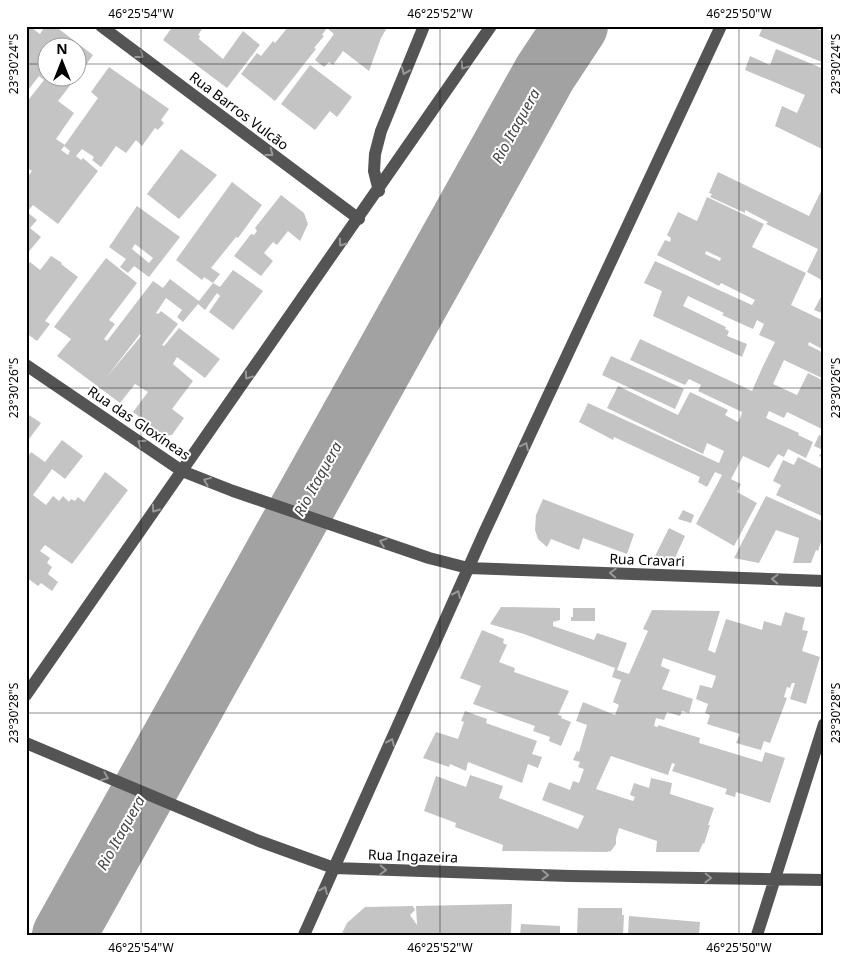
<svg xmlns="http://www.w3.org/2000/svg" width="850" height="961" font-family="'Noto Sans',sans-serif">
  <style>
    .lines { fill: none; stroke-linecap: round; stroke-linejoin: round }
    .river { stroke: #a2a2a2; stroke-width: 64 }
    .building { fill: #c4c4c4; fill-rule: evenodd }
    .minor { stroke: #545454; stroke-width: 12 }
    .oneway { stroke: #989898 }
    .ticks { fill: none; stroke: #000; stroke-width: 1; stroke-opacity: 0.45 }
    .labels { text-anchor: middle; stroke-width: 4; stroke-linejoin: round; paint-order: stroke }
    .street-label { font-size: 14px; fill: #000; stroke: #fff }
    .water-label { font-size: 15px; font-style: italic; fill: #434343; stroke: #fff }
    .neatline { fill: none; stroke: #000; stroke-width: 2 }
    .ticks-label { font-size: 12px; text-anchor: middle; fill: #000 }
  </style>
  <rect width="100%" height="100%" fill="#fff"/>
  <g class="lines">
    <path class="river" d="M64,935l481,-862 31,-47"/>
  </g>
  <path class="building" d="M26,26h3l11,8 5,-8h10l38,29 -15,21v-28h-30v30h28l-18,23 16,12 -18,26 9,6 -4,5 7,5 2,-4 -6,-5 34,-48 -7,-6 18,-25 60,42 -8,11 3,3 -6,7 -3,-2 -13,18 -6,-6 -10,13 -10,-7 -15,21 -9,-7 2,-3 -12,-8 -6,7 5,4 2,-2 15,13 -40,53 -25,-19 -6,7 10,8 -7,8 11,9 -15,18v-76l6,-8 -6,-4v-64l18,-23 -5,-4 -13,17z
    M173,26h31l-6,9 2,1 -1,3 24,20 20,-28 17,14 -33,43 -64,-48z
    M289,26h99l-7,12 -12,33 -26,-20 -10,14 -4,-3 -5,5 -9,-7 19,-26 -7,-6 -5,7 2,1 -10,12 2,1 -41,52 -34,-27 16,-21 4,3 12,-15 2,2z
    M763,26h54v3l7,2v32l-65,-27z
    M776,49l48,20v81l-49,-24 7,-20 15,7 8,-18 -60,-25 5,-14 20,9z
    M310,65l42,32 -15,20 -7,-6 -15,19 -34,-26z
    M181,149l36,26 -38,44 -32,-25z
    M718,172l91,44 15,-31v97l-4,-2v-1l-13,-7 11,-23 -52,-25 2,-2 -23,-12v3l-35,-16 2,-3 -3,-1z
    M232,182l30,23 -24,33 -2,-1 -25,31 9,6 -7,9 7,4 13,-17 30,21 -30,39 -24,-18 11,-16 -3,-3 -12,17 -7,-6 -15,18 -6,-5 5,-7 -16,-12 -10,15 2,1 3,-3 17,13 -16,21 2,1 15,-18 41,31 -15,19 -28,-21 -4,7 20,17 -21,28 12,9 -12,17 -8,1 -31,-24 15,-20 -13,-8 -15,19 -63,-47 14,-17 -17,-12 52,-69 31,25 -28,37 6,4 -11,15 3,2 46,-60 10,7 7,-9 29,22 14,-18 -9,-6 -2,3 -26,-20zM140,334l1,2 -35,42z
    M281,195l23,18 4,11 -8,17 -12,-10 -11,14 -4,-3 -9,11 9,8 -12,15 -27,-20 17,-22 3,1 3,-4 -2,-3z
    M707,197l57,27 -12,23 54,26 -15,32 33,16v29l-15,-8 -1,3 16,8v26l-40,-19 -11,24 24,11 11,-22 16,8v49l-37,-18 -3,6 -15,-7 -3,7 33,15 -1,2 15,7 -7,16 -18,-9 -4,8 -6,-3 -9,14 -26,-12 -12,23 10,5 -4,8 20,11 -23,43 -38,-22 26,-49 -7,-3 -8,15 -9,-5 2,-5 -86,-40 -1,3 -34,-18 9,-19 131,60 5,-12 -17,-8 -4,11 -96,-46 11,-22 60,29 12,-23 38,18 -3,5 13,7 3,-6 1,-4 -44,-21 3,-6 -12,-6 -4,6 -55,-25 10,-21 112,52 11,-25 12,-24 -16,-7 5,-11 -7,-4 -4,9 -31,-14 2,-2 -36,-17 -5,10 43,21 -1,2 4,2 -2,5 20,8 -5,13 -89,-41 9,-25 -18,-8 11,-22 97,44 3,-5 -34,-17 -2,3 -62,-31 8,-15 5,2 1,-4 -4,-3 11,-23 19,9zM706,251l15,7 -1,3 -15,-7z
    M137,206l43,31 -31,40 -15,-11 -6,7 -8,-6 6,-8 -17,-12zM135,244l18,14 -4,5 -17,-14z
    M51,256l11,7 -1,1 17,13 -33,44 5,3 -13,17 -11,-8v-66l4,-5 10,8z
    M824,291v23l-10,-4z
    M611,356l73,33 -9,20 -73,-34z
    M26,413l15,10 -15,20z
    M819,435l5,2v21l-5,-2 4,-6 -9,-4z
    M62,440l21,16 -18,23 -13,-10 -19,26 13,10 7,-9 6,5 4,-5 6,6 2,-3 4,2 3,-4 6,5 21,-30 23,18 -56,74 -27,-19 -5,6 10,7 -3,5 5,4 -4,7 10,8 -6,9 -11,-8 -3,3 -12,-9v-118l5,-7 14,10z
    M798,457l26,13v47l-48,-22 5,-10 -8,-4 10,-21 11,5z
    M766,496l58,26v20l-1,2 -2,-2 -3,9 -2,-1 -5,13h-18l6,-25 -23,-8 -17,33 -25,-5z
    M543,499l91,35 -7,20 -44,-16 -4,12 -28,-11 -4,8 -9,-8 -3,-9 1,-15z
    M683,510l11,5 -3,8 -13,-4z
    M669,528l16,8 -12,26 -18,-1 -1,-3z
    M501,607l59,1v12l-7,2v4l41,14 3,-7 30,10 -10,27 12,4 19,-43 -5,-2 9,-19 68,1 -12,39 7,3 11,-34 36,11 2,-9 17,5 4,-14 20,6 -3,12 6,1 -6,20 18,6 -14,47 -16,-5 5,-16h-3l-2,5 -3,-1 -3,10 3,1 -17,45 -6,-2 -3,9 -25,-7 4,-9 -33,-10 3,-9 -5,-2 3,-9 -12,-5 4,-14 12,3 4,-12 -53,-18 -2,8 9,4 -8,19 31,10 -4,14 -7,-2 -2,5 -13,-4 -3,8 -8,-2 -2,8 4,1v-2l42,13 -1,5 63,19 3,-10 20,6 -15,45 -34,-11 -1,5 -10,-3 2,-5 -55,-18 3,-7 -3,-1 -4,12 -57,-19 -15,33 37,12 2,-4 -5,-2 4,-12 15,5 2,-10 21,5 -2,11 44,14 -6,17h2l-6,19 -1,-1 -4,9h-43l1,-11 -38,-13 -3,10v6l-5,7 -4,1 -105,-1 1,-6 -48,-18 1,-4 -32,-12 12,-35 30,11 4,-12 33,11 -4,12 79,31 6,-13 -42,-16 7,-18 21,8 3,-9 6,2 5,-14 -6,-2 2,-5 -7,-2 4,-9 2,1 8,-27 -11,-4 7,-19 32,13 4,-10 -6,-3 8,-22 -9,-3 3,-9 -91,-34 -34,-10z
    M573,608h22v13h-24v-4h2z
    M482,630l22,9 -1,4 4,2 -8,17 16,6 -1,4 55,19 -11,24 4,1 -1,2 10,4 -10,24 -12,-5 1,-4 -17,-6 2,-5 -62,-22 8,-18 -21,-8z
    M465,711l22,8 -1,4 51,18 -5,13 10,3 -4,11 -10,-4 -6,19 -54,-21 -2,9 -16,-7 -1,3 -26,-9 13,-26 22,7 6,-17 -3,-1z
    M512,904l-1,31h-170l6,-12 18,-16 48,-1 2,4 -5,5 7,10 -1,-19z
    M578,908h44v7h2l-1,20h-46z
    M629,916l71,6 -1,13h-71z
    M521,924l39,2v9h-40z"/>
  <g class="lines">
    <path class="minor" d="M101,26l258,193
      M379,191l-5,-20 1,-17 6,-23 43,-105
      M26,365l156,106 51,20 196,67 39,10 356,13
      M26,695l465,-669
      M26,743l233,98 75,27 236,8 254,4
      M304,935l180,-402 237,-507
      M757,935l67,-211"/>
  </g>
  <defs><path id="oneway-chevron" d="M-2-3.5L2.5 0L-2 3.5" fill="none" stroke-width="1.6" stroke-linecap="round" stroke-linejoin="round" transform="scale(1.25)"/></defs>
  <g class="oneway">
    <use href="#oneway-chevron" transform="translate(140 55) rotate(37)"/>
    <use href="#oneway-chevron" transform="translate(464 66) rotate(124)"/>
    <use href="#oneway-chevron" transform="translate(405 71) rotate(112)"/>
    <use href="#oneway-chevron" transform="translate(270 153) rotate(37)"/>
    <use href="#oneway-chevron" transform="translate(342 243) rotate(125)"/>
    <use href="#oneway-chevron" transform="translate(248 376) rotate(125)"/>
    <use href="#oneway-chevron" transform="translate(141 443) rotate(-146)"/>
    <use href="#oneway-chevron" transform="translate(525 446) rotate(-65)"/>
    <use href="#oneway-chevron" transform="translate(207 481) rotate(-158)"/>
    <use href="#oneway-chevron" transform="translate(155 509) rotate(125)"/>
    <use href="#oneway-chevron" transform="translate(383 542) rotate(-161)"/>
    <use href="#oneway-chevron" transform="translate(613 573) rotate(-178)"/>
    <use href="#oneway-chevron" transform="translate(775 579) rotate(-178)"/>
    <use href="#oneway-chevron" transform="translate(457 594) rotate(-66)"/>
    <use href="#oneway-chevron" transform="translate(391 742) rotate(-66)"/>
    <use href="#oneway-chevron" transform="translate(105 777) rotate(22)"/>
    <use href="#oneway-chevron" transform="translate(383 870) rotate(2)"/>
    <use href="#oneway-chevron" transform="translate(545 875) rotate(2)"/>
    <use href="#oneway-chevron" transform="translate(708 878) rotate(1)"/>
    <use href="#oneway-chevron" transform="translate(324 890) rotate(-66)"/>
  </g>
  <path class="ticks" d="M141,26v909M440,26v909M739,26v909M26,64h22M78,64h746M26,388h798M26,713h798"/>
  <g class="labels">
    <g class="street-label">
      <text transform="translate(239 111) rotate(37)" y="5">Rua Barros Vulcão</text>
      <text transform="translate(139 423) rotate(34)" y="5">Rua das Gloxíneas</text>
      <text transform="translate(647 560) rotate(2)" y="5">Rua Cravari</text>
      <text transform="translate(413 856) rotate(2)" y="5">Rua Ingazeira</text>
    </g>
    <g class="water-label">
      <text transform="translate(516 126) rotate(-61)" y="5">Rio Itaquera</text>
      <text transform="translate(318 479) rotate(-61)" y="5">Rio Itaquera</text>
      <text transform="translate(121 833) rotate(-61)" y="5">Rio Itaquera</text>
    </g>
  </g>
  <rect width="850" height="961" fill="none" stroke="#ffffff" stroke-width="55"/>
  <g transform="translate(62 62)"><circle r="24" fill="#ffffff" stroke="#999999"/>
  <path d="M0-4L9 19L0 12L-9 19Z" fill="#000000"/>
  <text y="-8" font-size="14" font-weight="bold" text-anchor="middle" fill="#000000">N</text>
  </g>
  <rect x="28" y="28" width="794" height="906" class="neatline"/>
  <g class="ticks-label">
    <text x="141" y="18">46°25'54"W</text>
    <text x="440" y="18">46°25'52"W</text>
    <text x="739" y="18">46°25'50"W</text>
    <text transform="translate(14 64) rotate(-90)" y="4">23°30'24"S</text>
    <text transform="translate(836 64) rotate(-90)" y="4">23°30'24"S</text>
    <text transform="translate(14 388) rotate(-90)" y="4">23°30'26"S</text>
    <text transform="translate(836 388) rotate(-90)" y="4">23°30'26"S</text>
    <text transform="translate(14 713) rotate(-90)" y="4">23°30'28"S</text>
    <text transform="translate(836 713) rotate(-90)" y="4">23°30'28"S</text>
    <text x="141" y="952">46°25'54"W</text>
    <text x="440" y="952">46°25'52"W</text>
    <text x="739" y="952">46°25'50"W</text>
  </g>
</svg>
